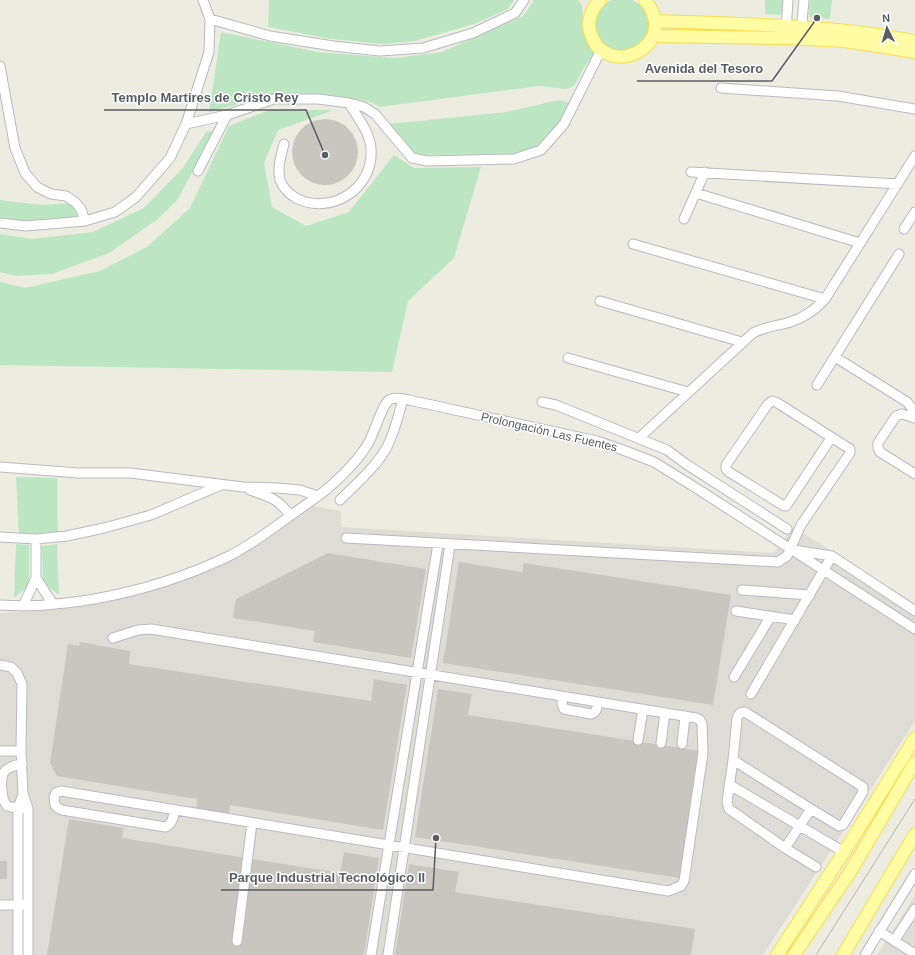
<svg xmlns="http://www.w3.org/2000/svg" width="915" height="955" font-family="Helvetica,sans-serif">
  <style>
    .industrial { fill: #deddd5 }
    .green { fill: #bce6c1 }
    .building { fill: #c8c6be }
    .lines { fill: none; stroke-linecap: round; stroke-linejoin: round }
    .minor-casing { stroke: #b9bac1; stroke-width: 11 }
    .major-casing { stroke: #f7de50; stroke-width: 14 }
    .minor { stroke: #fff; stroke-width: 9 }
    .major { stroke: #fffca4; stroke-width: 12 }
    .tram { stroke: #b4b5b6; stroke-width: 1 }
    .labels { text-anchor: middle; stroke-width: 3; stroke-linejoin: round; paint-order: stroke }
    .street-label { font-size: 12px; fill: #595c63; stroke: #fff }
    .leader { fill: none; stroke: #595c63; stroke-width: 1.5 }
    .callout-dot { fill: #595c63; stroke: #fff; stroke-width: 1.5 }
    .callout-label { font-size: 13px; text-anchor: middle; font-weight: bold; fill: #595c63; stroke: #fff; stroke-width: 3; stroke-linejoin: round; paint-order: stroke }
  </style>
  <rect width="100%" height="100%" fill="#edece1"/>
  <path class="industrial" d="M312,506l29,5v16l433,26 19,-26 122,76v118l-152,234h-763v-342l71,-5 31,-5 36,-8 63,-21 60,-31z
    M915,895v60h-38z"/>
  <path class="green" d="M595 25a27 27 0 1 1 54 0a27 27 0 1 1-54 0Z
    M269,0h245l-6,9 -34,15 -59,17 -32,3 -52,-5 -63,-12z
    M534,0h44l4,5 2,30 10,18 -9,13 -11,20 -8,3 -27,-3 -159,21 -12,-6 -43,-7 -57,2 -59,16 12,-80 97,20 76,6 48,-6 81,-36z
    M765,0h19l-1,15 -18,-1z
    M810,0h22l-2,19 -21,-2z
    M559,100l12,3 -11,20 -24,25 -19,6 -96,1 -11,-4 -21,-27 117,-12z
    M269,110h65l-56,20 -14,33 8,44 34,19 43,-14 45,-57 20,13 67,-1 -27,91 -46,43 -16,71 -392,-7v-83l25,6 75,-17 47,-24 43,-39 39,-82z
    M214,131l-36,68 -20,20 -49,34 -57,21 -36,2 -16,-4v-38l32,5 61,-7 51,-24 38,-39 24,-37z
    M0,200l42,5 30,-2 6,15 -52,3 -26,-3z
    M16,477l41,1 1,54 -39,2z
    M16,544l13,1v41l-15,12z
    M57,544l2,51 -16,-13 -1,-36z"/>
  <path class="building" d="M292 152a33 33 0 1 1 66 0a33 33 0 1 1-66 0Z
    M328,553l98,16 -15,89 -98,-16 2,-11 -82,-13 3,-19z
    M459,562l63,10 2,-9 207,32 -18,110 -270,-42z
    M80,642l50,9 -1,13 242,37 3,-22 33,6 -24,145 -153,-25 -1,11 -33,-5 1,-12 -140,-23 -7,-13 18,-119 11,2z
    M438,689l34,5 -4,21 232,36 -20,127 -265,-41z
    M69,819l55,9 -2,10 218,35 4,-21 35,6 -15,97h-317z
    M0,861h7v18h-7z
    M409,864l50,8 -4,20 240,37 -4,26h-296z"/>
  <g class="lines">
    <g class="minor-casing">
      <path id="minor" d="M210,19l60,17 63,10 47,5 43,-3 50,-15 42,-20 9,-13
        M786,33l2,-33
        M801,33l3,-33
        M0,66l15,82 10,25 12,14 14,7 15,2 9,6 6,7 4,12
        M721,88l117,8 77,13
        M186,124l41,-9
        M284,144c-3,12 -7,24 -4,36 3,8 9,14 16,18 34,18 78,-9 75,-49 -1,-17 -14,-32 -22,-46
        M198,171l29,-56 47,-16h44l31,4 15,4 11,7 37,44 15,3 87,-2 27,-9 23,-26 34,-68 7,-4
        M691,172l207,12
        M696,193l164,50
        M684,219l21,-47
        M0,223l26,3 59,-5 30,-9 21,-15 34,-39 16,-34 23,-72 1,-33 -7,-19
        M904,229l11,-17
        M633,244l192,55
        M600,301l142,41
        M835,357l72,45 4,5 4,10
        M568,358l120,34
        M817,385l82,-131
        M542,402l14,3 111,45 19,14 101,65
        M915,418l-13,-4 -6,2 -18,27v5l2,4 35,22
        M639,438l114,-105c11,-6 23,-7 34,-10 15,-4 28,-13 38,-24l90,-143
        M0,467l79,6h51l113,14 34,1 23,2 18,6
        M250,490c20,7 27,8 40,25
        M340,500c16,-16 36,-33 47,-53 8,-15 11,-31 16,-48
        M0,537l36,2 31,-3 37,-8 47,-13 70,-30
        M346,538l432,24 9,-6 14,-31 49,-72v-4l-74,-47 -4,-1 -4,3 -42,61v4l3,3 55,34h2l45,-68
        M36,539v39l17,26
        M793,550l39,6 83,55
        M742,590l68,5
        M0,605c74,5 163,-17 229,-49 22,-11 42,-26 61,-40 12,-9 25,-17 37,-27 14,-12 33,-31 42,-47 6,-11 12,-34 19,-41 5,-5 15,-2 21,-1l188,41 26,9 31,12 42,26 219,141
        M23,606l13,-28
        M736,611l59,9
        M113,638l25,-8 13,-1 545,89 4,2 2,4 1,29 -19,128 -3,5 -13,5 -607,-100 -5,2 -2,4 1,8 3,3 4,2 103,17c8,-3 8,-10 10,-17
        M0,665l11,2 6,6 5,11 -1,67 2,43 5,14v147
        M734,677l37,-61
        M751,694l81,-138
        M563,697l-1,7 2,5 27,5c6,-2 6,-6 7,-12
        M745,712l118,75v5l-20,33 -4,1 -28,-17 -26,39 -56,-39 -2,-7 6,-42 4,-42 3,-5z
        M638,740l5,-31
        M661,743l4,-30
        M682,744l3,-28
        M0,751h21
        M733,760l78,49
        M22,764c-6,1 -14,3 -18,8 -4,7 -3,27 3,34l4,1 11,1
        M730,785l114,67
        M785,848l31,19
        M0,905h23
        M879,931l36,23
        M237,941l15,-118
        M894,941l21,-32
        M18,955v-147l5,-14
        M371,955l67,-411
        M388,955l62,-410
        M865,955l50,-81"/>
    </g>
    <g class="major-casing">
      <path id="major" d="M600,0c-8,8 -13,20 -10,31 13,52 93,16 55,-31
        M656,21c87,3 173,4 259,20
        M653,36l133,2 59,3 70,11
        M777,955l67,-103 71,-114
        M794,955l58,-86 63,-107
        M843,955l72,-121"/>
    </g>
    <use href="#minor" class="minor"/>
    <use href="#major" class="major"/>
    <path class="tram" d="M816,955l99,-156"/>
  </g>
  <g class="labels">
    <g class="street-label">
      <text transform="translate(549 432) rotate(13)" y="4">Prolongación Las Fuentes</text>
    </g>
  </g>
  <path class="leader" d="M817 18L772 81H637M325 155L306 110H104M436 838L433 890H221"/>
  <g class="callout-dot">
    <circle cx="817" cy="18" r="4"/>
    <circle cx="325" cy="155" r="4"/>
    <circle cx="436" cy="838" r="4"/>
  </g>
  <g class="callout-label">
    <text x="704" y="73">Avenida del Tesoro</text>
    <text x="205" y="102">Templo Martires de Cristo Rey</text>
    <text x="327" y="882">Parque Industrial Tecnológico II</text>
  </g>
  <g transform="translate(887 28) rotate(355)" stroke="#ffffff" stroke-width="3" paint-order="stroke">
  <path d="M0-3L7 15L0 10L-7 15Z" fill="#595c63"/>
  <text y="-6" font-size="11" font-weight="bold" text-anchor="middle" fill="#595c63">N</text>
  </g>
</svg>
